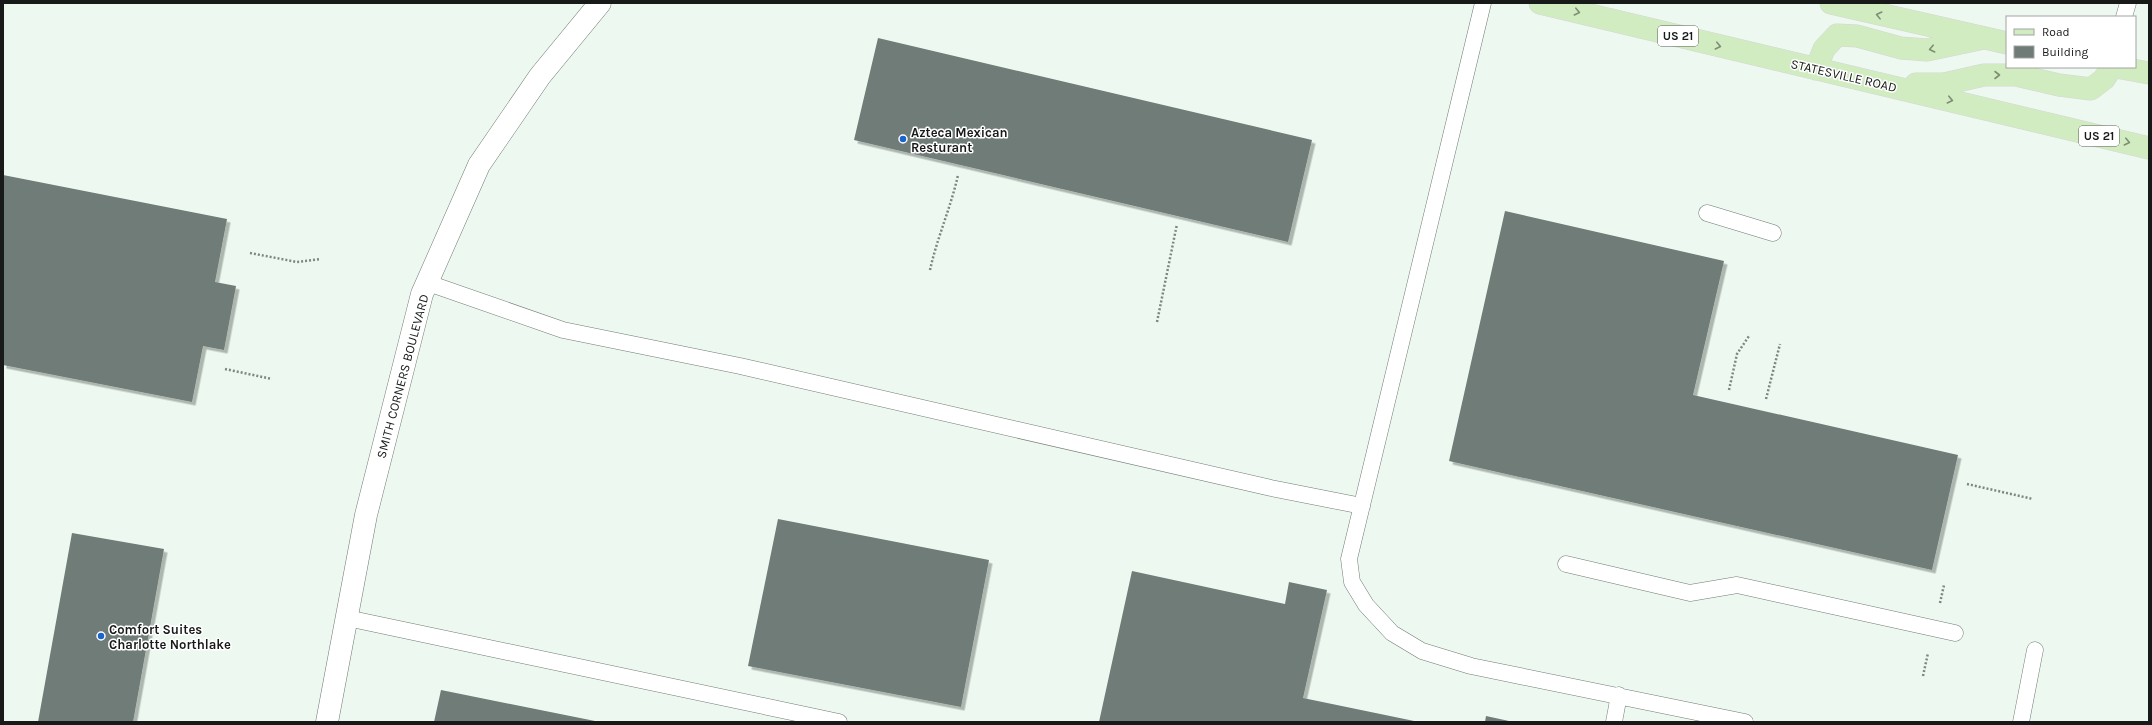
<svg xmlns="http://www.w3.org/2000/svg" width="2152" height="725" font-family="Karla,sans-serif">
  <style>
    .building { fill: #6f7b77; filter: url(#shadow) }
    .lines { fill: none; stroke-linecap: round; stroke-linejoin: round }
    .lane-casing { stroke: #727b74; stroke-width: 17 }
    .street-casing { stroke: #727b74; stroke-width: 23 }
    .primary-casing { stroke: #d5d6d5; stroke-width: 23 }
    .path { stroke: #7f8681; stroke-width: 2.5; stroke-dasharray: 2 2; stroke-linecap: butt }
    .lane { stroke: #fff; stroke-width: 16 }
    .street { stroke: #fff; stroke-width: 22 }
    .primary { stroke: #d2ecc1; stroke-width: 22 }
    .oneway { stroke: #7e8e75 }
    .poi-dot { fill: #1a64cf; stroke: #fff; stroke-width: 1.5 }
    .labels { text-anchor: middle; stroke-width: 3; stroke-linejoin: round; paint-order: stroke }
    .shield { fill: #fff; stroke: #5d5f5d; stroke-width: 1 }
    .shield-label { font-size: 12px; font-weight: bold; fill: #171a18 }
    .street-label { font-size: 13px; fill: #171a18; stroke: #fff }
    .poi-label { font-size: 13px; font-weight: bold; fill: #171a18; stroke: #fff; text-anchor: start }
  </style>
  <defs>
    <filter id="shadow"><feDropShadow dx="3.5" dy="3.5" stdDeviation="0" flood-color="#0004"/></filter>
  </defs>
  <rect width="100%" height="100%" fill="#edf8f0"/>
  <path class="building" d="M878,38l434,102 -24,102 -434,-102z
    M3,175l224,44 -12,63 21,4 -12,64 -21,-4 -11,56 -189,-37z
    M1505,211l219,50 -31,134 265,60 -26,115 -483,-109z
    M778,519l211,41 -28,147 -213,-41z
    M72,533l92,16 -31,173h-95z
    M1132,571l153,33 4,-22 38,8 -24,108 116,24h-320z
    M441,690l154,31v1h-161z
    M1486,716l23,5v1h-24z"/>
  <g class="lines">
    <g class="lane-casing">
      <path id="lane" d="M1483,3l-134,556 3,23 14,23 26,28 30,18 49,15 274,56
        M2124,17l4,-14
        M1707,213l66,20
        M428,283l135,47 177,36 531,122 91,18
        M1566,564l124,29 47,-8 218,48
        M347,618l492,104
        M1614,722l5,-27
        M2021,722l14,-72"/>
    </g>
    <g class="street-casing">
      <path id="street" d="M327,722l39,-207 56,-221 57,-129 61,-89 60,-73"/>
    </g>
    <g class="primary-casing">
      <path id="primary" d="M1540,3l609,145
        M1831,3l176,40
        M2116,67l33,6
        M1816,69l8,-20 13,-14 20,1 44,12 26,2 57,-12
        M1916,84h28l40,-9h32l43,10 32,4 13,-10 8,-12"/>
    </g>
    <path class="path" d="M250,253l47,9 23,-3
      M930,270c7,-32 21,-63 28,-95
      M1157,322l20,-98
      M225,369l47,10
      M1729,390l8,-36 12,-18
      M1766,399l14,-55
      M1967,484l66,15
      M1940,603l4,-18
      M1923,676l5,-23"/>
    <use href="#lane" class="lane"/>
    <use href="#street" class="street"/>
    <use href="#primary" class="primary"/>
  </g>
  <defs><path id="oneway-chevron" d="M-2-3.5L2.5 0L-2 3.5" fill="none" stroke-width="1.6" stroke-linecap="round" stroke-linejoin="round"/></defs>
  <g class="oneway">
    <use href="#oneway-chevron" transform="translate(1577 12) rotate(13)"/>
    <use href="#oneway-chevron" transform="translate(1879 15) rotate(-166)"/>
    <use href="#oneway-chevron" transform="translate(1718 46) rotate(13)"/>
    <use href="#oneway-chevron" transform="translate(1932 49) rotate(167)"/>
    <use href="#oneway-chevron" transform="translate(1997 75)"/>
    <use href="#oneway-chevron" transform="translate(1950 100) rotate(13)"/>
    <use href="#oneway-chevron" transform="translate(2127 142) rotate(13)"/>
  </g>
  <g class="poi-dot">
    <circle cx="903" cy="139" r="4"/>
    <circle cx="101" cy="636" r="4"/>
  </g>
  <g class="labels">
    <g class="shield">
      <rect x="1658" y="26" width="40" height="20" rx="3"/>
      <rect x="2079" y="126" width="40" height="20" rx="3"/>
    </g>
    <g class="shield-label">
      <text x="1678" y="40">US 21</text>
      <text x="2099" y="140">US 21</text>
    </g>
    <g class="street-label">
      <text transform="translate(1844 75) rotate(13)" y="5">STATESVILLE ROAD</text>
      <text transform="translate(402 376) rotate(-75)" y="5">SMITH CORNERS BOULEVARD</text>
    </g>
    <g class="poi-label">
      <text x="911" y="137">Azteca Mexican<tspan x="911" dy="15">Resturant</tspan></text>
      <text x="109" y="634">Comfort Suites<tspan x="109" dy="15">Charlotte Northlake</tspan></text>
    </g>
  </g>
  <rect width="2152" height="725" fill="none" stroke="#171a18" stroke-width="8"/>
  <rect x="2006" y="16" width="130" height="52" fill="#ffffff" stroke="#a2a3a3"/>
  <rect x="2014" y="29" width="20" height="6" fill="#d2ecc1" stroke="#a2a3a3"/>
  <text x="2042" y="36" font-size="12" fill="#171a18">Road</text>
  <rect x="2014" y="46" width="20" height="12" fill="#6f7b77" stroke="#a2a3a3"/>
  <text x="2042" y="56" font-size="12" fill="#171a18">Building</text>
</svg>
